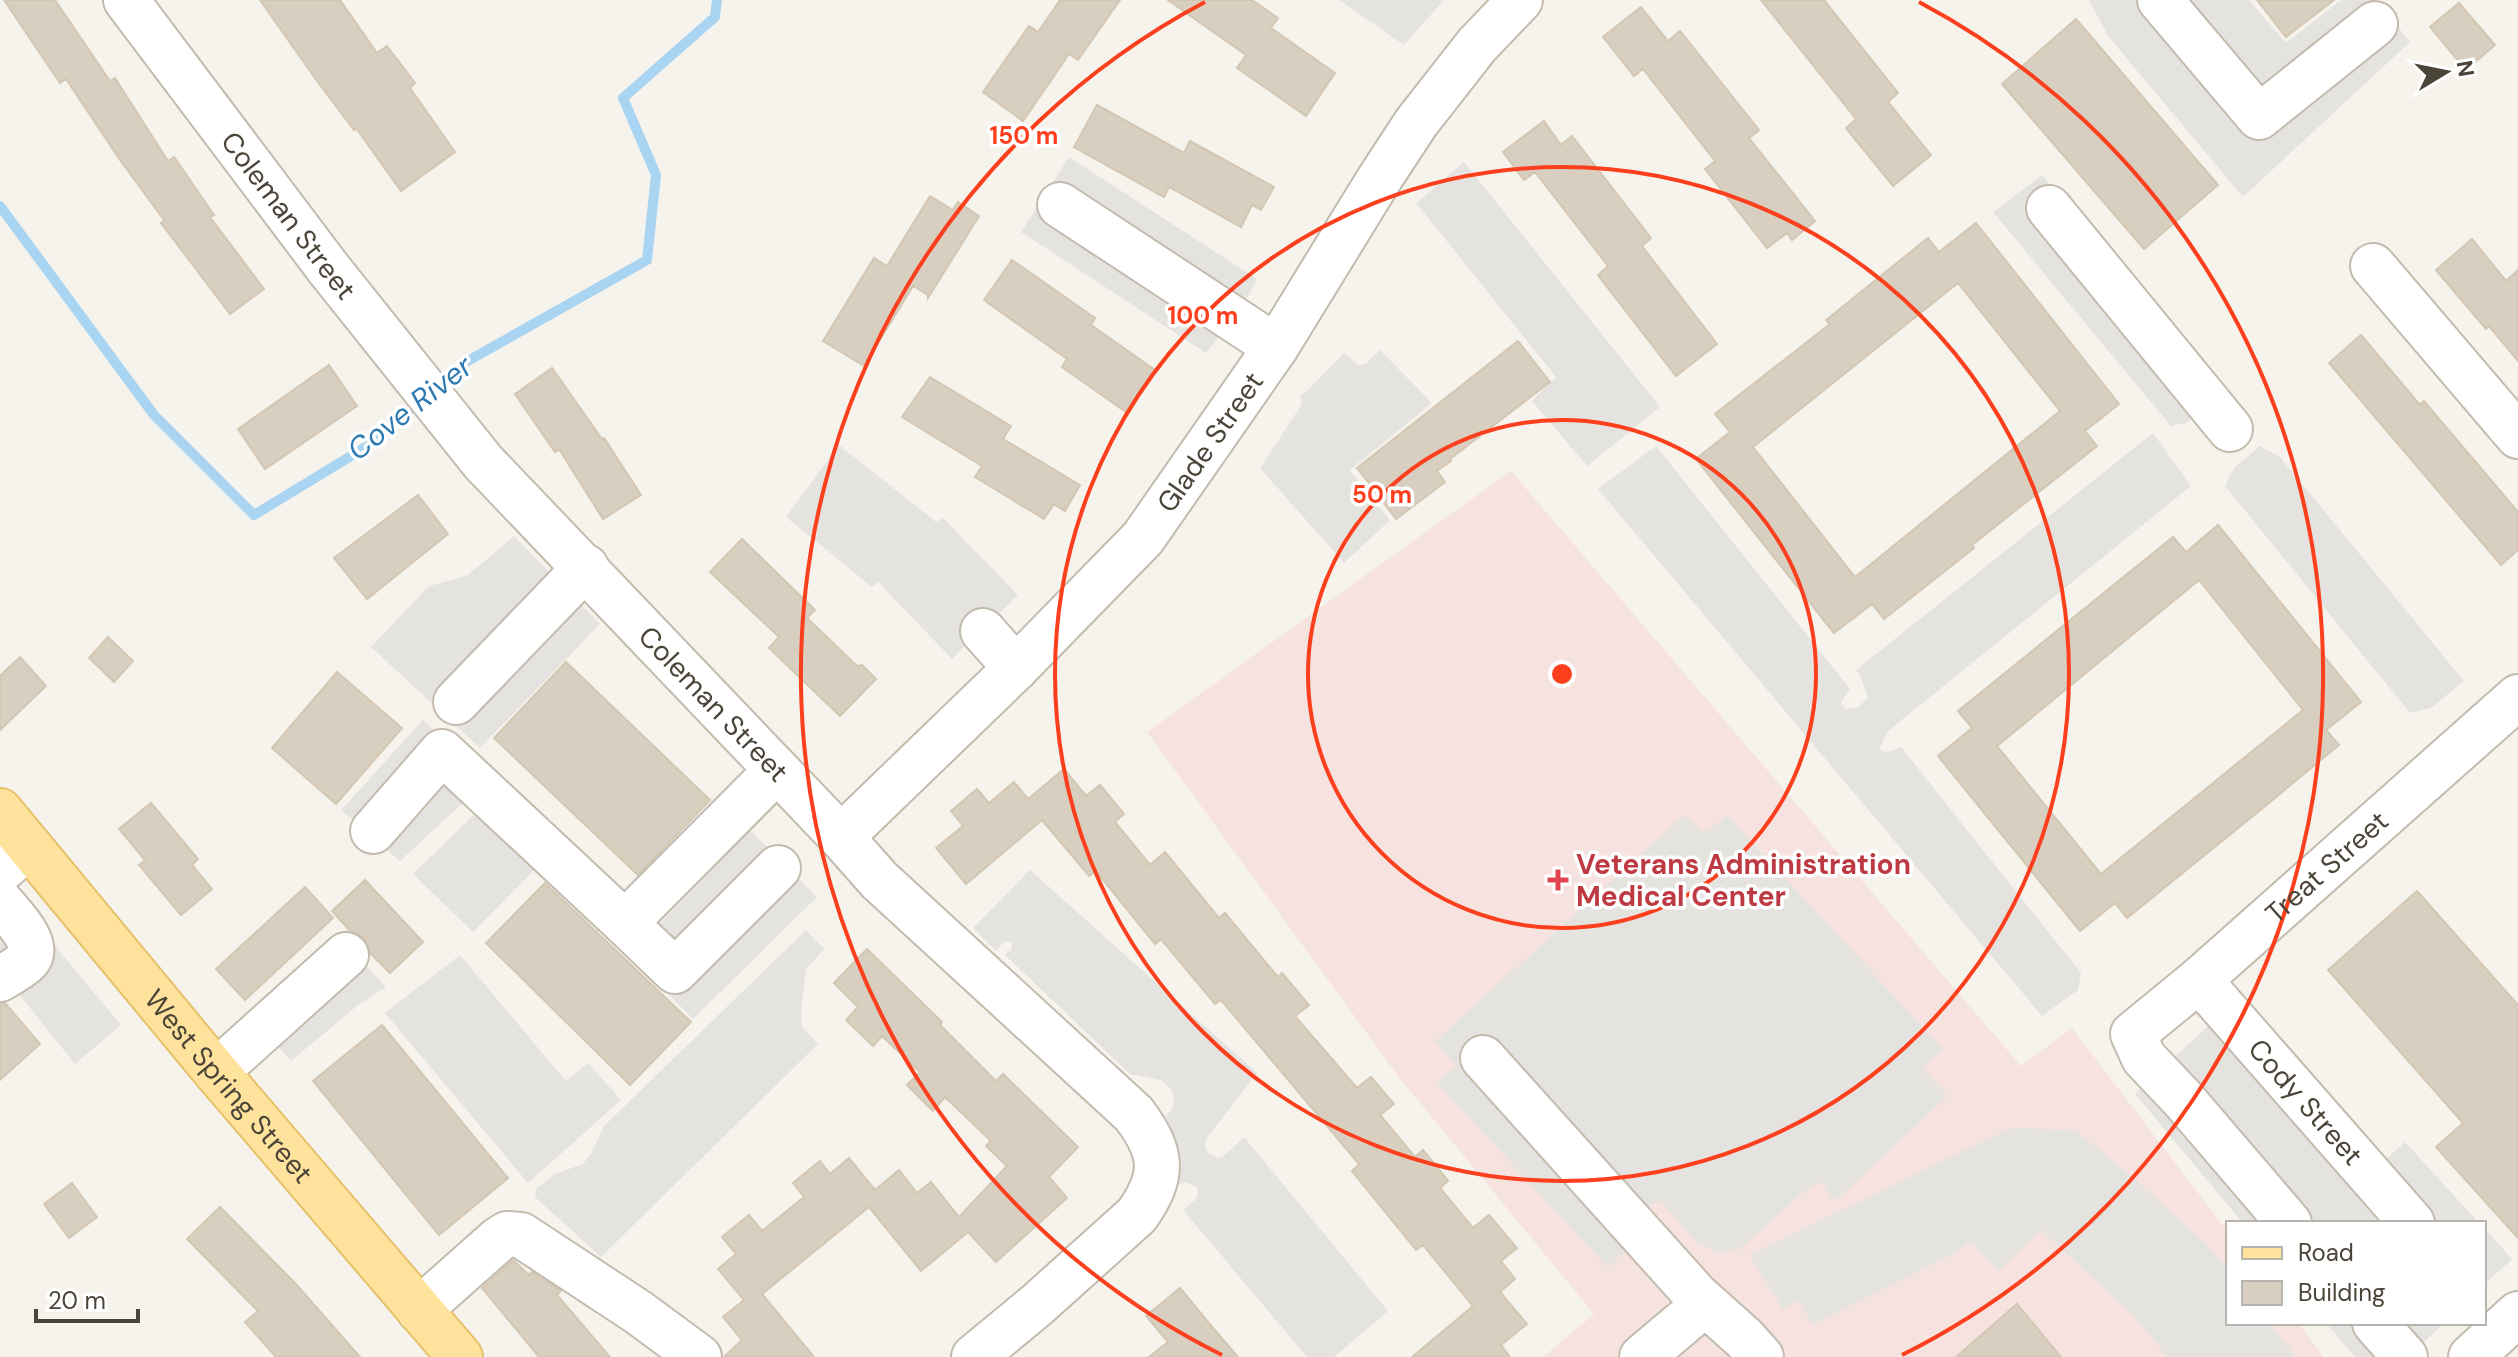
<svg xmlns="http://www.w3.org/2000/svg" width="2518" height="1357" font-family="'DM Sans',sans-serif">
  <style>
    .medical { fill: #f6e3e0 }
    .parking { fill: #e5e3e0 }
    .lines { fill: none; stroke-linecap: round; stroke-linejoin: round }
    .stream { stroke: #a9d4f2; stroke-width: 10 }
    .building { fill: #d8cfc1; stroke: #d3c7b4; stroke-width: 2; fill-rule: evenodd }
    .minor-casing { stroke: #c2bbae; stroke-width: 48 }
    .major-casing { stroke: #e6c16a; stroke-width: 48 }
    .minor { stroke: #fff; stroke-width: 44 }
    .major { stroke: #ffe39c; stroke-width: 44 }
    .ring { fill: none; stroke: #fc3f1d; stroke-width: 4 }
    .health-dot { fill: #e0444e; stroke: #fff; stroke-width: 3 }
    .labels { text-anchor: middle; stroke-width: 7; stroke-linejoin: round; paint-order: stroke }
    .street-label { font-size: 28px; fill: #4b4439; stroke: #fff }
    .health-label { font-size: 28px; font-weight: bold; fill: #be3a42; stroke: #fff; text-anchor: start }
    .water-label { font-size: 30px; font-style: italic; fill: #2e7ab2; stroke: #fff }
    .centre { fill: #fc3f1d; stroke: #fff; stroke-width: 4 }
    .ring-label { font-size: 24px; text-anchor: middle; font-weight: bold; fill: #fc3f1d; stroke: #fff; stroke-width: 7; stroke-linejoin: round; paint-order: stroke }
  </style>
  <rect width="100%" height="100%" fill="#f6f3ec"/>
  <path class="medical" d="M1511,471l510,595 51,-38 156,204v91h70l26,34h-781l51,-43 -196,-238 -251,-344z"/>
  <path class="parking" d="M1339,0h105l-40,45z
    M2089,0h160l37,43 55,-43h35l34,42 -167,155 -135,-161z
    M1069,157l188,122 -14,26 -37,48 -185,-121z
    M1464,162l196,245 -73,59 -55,-65 24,-24 -140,-174z
    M2042,175l176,224 -32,24 -15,3 -178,-214z
    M1380,350l52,53 -82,67 40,50 -46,43 -84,-95 42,-64 -2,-9 7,-4 37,-38 14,12 7,-1z
    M2153,433l38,53 -303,245 -9,18 7,4 15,-6 180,226 -3,17 -36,26 -444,-527 58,-43 194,243 -9,13 4,7 12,-1 11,-10 -7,-20 -5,-8z
    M839,445l97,77 7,-4 75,77 -66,64 -74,-77 -6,5 -86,-70z
    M2260,446l20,11 184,224 -33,27 -21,5 -185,-227 9,-18z
    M514,536l86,88 -120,124 -109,-101 58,-61 38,-10z
    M423,720l135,126 -85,86 -60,-58 66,-64 -11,-12 -68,63 -59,-51z
    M1685,815l16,17 7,-1 19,-16 216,234 -19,17 1,6 23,24 -113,105 -14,-18 -8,1 -75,66 -21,2 -20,-9 -35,-41h-6l-7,5v7l6,8 -47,46 -171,-185 19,-17 -21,-25z
    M750,830l67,67 -124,122 -63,-64z
    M1030,870l227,203 -51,66 -1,8 4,7 9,4 6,-2 20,-19 144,174 -54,46h-27l-124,-147 14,-12 1,-7 -2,-4 -9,-5 -10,3 -3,-43 -8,-26 7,-9 1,-11 -5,-9 -8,-7 -31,-6 -125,-119 7,-6v-6l-3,-2 -6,2 -7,8 -23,-23z
    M0,880l121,145 -46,39 -58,-72 -17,6z
    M806,930l18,19 -18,20 -5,43 1,15 16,17 -217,213 -66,-60 1,-8 19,-15 28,-10 9,-12 12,-26z
    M336,935l50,52 -29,19 -66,55 -18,-20 10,-50z
    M460,955l106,126 22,-18 33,37 -93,83 -143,-170z
    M2240,996l142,167 23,-21 74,81h-236l-108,-129z
    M2013,1127l64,4 55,46 75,68 21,26v52h41l27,34h-128l-36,-43 -91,-84 -43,41 -27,-30 -14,11 -145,73 -13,-25 -16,9 -34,-54z
    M2484,1228l28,31 -28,26z
    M2326,1323h118l-36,34h-53z"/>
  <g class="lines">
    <path class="stream" d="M0,206l154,209 100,100 115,-70 53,-46
      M438,386l28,-24 181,-102 9,-85 -33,-77 92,-81 2,-17"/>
  </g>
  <path class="building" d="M4,0h51l55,81 5,-3 53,83 6,-4 40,58 -4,2 54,72 -34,25 -69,-91 3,-3 -44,-60 -54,-81 -6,4z
    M260,0h80l37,53 10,-7 28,37 -5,5 45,64 -54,39 -45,-63 -2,2 -37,-49z
    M1060,0h60l-42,60 -9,-6 -46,67 -40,-29 46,-66 9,6z
    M1168,0h84l26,18 -7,10 64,45 -29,43 -69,-48 9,-13z
    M1761,0h63l74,93 -10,9 43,53 -38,31 -47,-58 10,-9z
    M2257,0h77l-48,37z
    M2459,3l36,42 -29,25 -36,-43z
    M1641,7l27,34 12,-10 79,99 -10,8 66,83 -23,19 -5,-7 -20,15 -62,-79 10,-8 -72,-92 -9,7 -31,-39z
    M2076,19l142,166 -74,64 -142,-165z
    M1097,105l87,48 6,-12 84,46 -13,23 -9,-5 -11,22 -72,-40 -5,10 -90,-50z
    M1544,121l17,24 11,-9 79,102 -9,8 75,98 -41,32 -78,-101 10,-9 -73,-94 -11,8 -21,-28z
    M930,196l23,14 5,-8 21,14 -51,82v-3l-15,-9 -49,80 -41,-25 51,-83 13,8z
    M1976,223l143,181 -34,27 12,15 -125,99 2,3 -90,71 -12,-15 -38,29 -138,-174 34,-27 -15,-18 115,-90 -4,-4 102,-82 11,14zM1958,283l102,128 -205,166 -102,-130z
    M2472,239l34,42 12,-11v91l-29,-35 -3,3 -50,-59z
    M1012,260l83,58 -4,7 64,45 -29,42 -64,-45 5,-8 -83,-59z
    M2361,335l59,70 4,-4 94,111v38l-17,15 -172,-202z
    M1518,341l32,41 -100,77 1,2 -14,10 8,11 -49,37 -39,-51z
    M329,365l28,41 -92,63 -27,-40z
    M552,368l50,71 2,-1 37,57 -38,24 -44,-70 -4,3 -40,-58z
    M930,377l81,49 -8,13 77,46 -15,26 -11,-7 -10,15 -69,-42 7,-11 -80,-49z
    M418,495l30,39 -81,65 -33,-41z
    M2218,525l143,177 -35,28 13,15 -86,71 -126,102 -12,-15 -35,28 -142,-175 34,-28 -14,-17 215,-174 13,15zM2199,580l104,130 -202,164 -104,-128z
    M742,539l73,71 -8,8 50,48 5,-1 14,14 -36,37 -71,-68 10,-11 -69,-65z
    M108,637l25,24 -19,21 -25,-24z
    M20,657l26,29 -46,44v-54z
    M566,662l144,138 -72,75 -144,-137z
    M337,672l65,56 -66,76 -64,-56z
    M1064,769l22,27 14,-11 24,29 -9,8 35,43 15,-13 54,66 6,-5 53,64 4,-4 27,32 -14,11 62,72 14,-11 23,27 -14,11 35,42 8,-7 25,31 -8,7 33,40 16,-13 28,33 -16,13 14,18 -15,13 27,32 -26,21 9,12h-98l61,-51 -50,-61 -7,5 -64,-79 7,-7 -138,-164 -6,4 -54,-65 -6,5 -59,-73 -7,5 -47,-56 -76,64 -30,-36 27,-22 -12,-15 26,-22 12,14 25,-21 14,17z
    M151,803l47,56 -6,6 20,24 -31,26 -42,-50 6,-5 -26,-31z
    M365,880l58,62 -33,31 -20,-20 -6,-15 -14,-7 -18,-20z
    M545,883l146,139 -61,63 -144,-142z
    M305,887l28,31 -88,82 -29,-31z
    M2417,891l101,114v233l-82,-91 27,-24 -135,-153z
    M867,949l75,73 -2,3 56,56 7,-7 75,73 -29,30 18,21 -71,64 -28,-30 -47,39 -52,-64 -107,87 52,63h-90l18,-17 -19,-23 21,-17 -26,-31 18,-15 -14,-17 27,-22 13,16 42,-34 -11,-14 27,-22 10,13 19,-16 26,32 24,-20 18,23 14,-11 28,35 48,-51 -21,-20 5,-5 -46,-44 -12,14 -26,-26 13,-13 -38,-36 -9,10 -27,-26 12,-13 -24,-24z
    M5,1003l35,41 -40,36v-76z
    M382,1025l126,153 -69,57 -126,-154z
    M72,1183l25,34 -28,21 -25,-34z
    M220,1207l75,76 65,74h-84l-31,-35 13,-11 -71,-72z
    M513,1260l16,15 3,-3 29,19 -4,4 53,62h-71l-57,-69z
    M1180,1288l33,40 25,29h-89l19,-15 -22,-26z
    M2017,1304l44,53h-105z"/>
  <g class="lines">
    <g class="minor-casing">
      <g id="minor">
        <path id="s1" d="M126,0l202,268 155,194 358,375 38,43 255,234c29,39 31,61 3,101l-99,89 -64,53"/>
        <path d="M2160,0l99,117 116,-93"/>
        <path d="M1060,205l216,142"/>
        <path d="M2049,208l181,221"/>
        <path d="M2373,266l145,170"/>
        <path d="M983,631l33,37"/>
        <path d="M456,702l130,-135"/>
        <path d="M373,831l69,-79 183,171 152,-153"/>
        <path id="s2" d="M841,837l175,-169 127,-130 133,-191 102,-166 38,-58 61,-78 43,-45"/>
        <path d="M0,871l29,-25"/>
        <path d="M0,901c11,14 43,44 27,60 -7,7 -19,13 -27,18"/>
        <path d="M625,923l50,48 103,-103"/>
        <path id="s3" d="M2199,980l213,243"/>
        <path d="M1483,1058l214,238 48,43 16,18"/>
        <path d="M216,1072l130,-117"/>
        <path id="s4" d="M2289,1223l-107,-125 -38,-40 -11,-24 66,-54 319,-283"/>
        <path d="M419,1310l80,-71 8,-5 14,1 117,77 61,45"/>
        <path d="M2375,1323l30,34"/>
        <path d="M1642,1357l63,-53"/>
        <path d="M2471,1357l47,-43"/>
      </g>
    </g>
    <g class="major-casing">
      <g id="major">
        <path id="s5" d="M0,811l216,261 244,285"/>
      </g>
    </g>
    <use href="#minor" class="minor"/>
    <use href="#major" class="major"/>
  </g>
  <g class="ring">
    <circle cx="1562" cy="674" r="254"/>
    <circle cx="1562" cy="674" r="507"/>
    <path d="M1222 1355A761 761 0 0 1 1205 2M1919 2A761 761 0 0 1 1902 1355"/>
  </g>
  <path class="health-dot" d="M1554 868h8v8h8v8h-8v8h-8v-8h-8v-8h8z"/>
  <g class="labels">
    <g class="street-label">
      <text dy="10" stroke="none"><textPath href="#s1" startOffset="270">Coleman Street</textPath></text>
      <text dy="10" stroke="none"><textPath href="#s2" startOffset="542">Glade Street</textPath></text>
      <text dy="10" stroke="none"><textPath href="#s1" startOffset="918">Coleman Street</textPath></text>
      <text dy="10" stroke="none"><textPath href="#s4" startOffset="502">Treat Street</textPath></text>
      <text dy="10" stroke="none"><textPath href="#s5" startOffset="358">West Spring Street</textPath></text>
      <text dy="10" stroke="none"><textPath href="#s3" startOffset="162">Cody Street</textPath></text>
    </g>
    <g class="health-label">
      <text x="1576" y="874">Veterans Administration<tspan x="1576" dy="32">Medical Center</tspan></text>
    </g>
    <g class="water-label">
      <text transform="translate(410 408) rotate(-38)" y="10">Cove River</text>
    </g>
  </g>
  <circle cx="1562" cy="674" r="12" class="centre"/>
  <g class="ring-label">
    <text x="1024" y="144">150 m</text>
    <text x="1203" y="324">100 m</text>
    <text x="1382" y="503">50 m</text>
  </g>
  <rect x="2226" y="1221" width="260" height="104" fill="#ffffff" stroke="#b7b4b0" stroke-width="2"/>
  <rect x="2242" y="1247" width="40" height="12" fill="#ffe39c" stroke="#b7b4b0" stroke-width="2"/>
  <text x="2298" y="1261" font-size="24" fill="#4b4439">Road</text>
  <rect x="2242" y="1281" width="40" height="24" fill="#d8cfc1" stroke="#b7b4b0" stroke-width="2"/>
  <text x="2298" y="1301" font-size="24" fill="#4b4439">Building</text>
  <g transform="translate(2446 72) rotate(80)" stroke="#ffffff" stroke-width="6" paint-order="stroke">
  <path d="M0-6L14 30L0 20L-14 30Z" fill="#4b4439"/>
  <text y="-12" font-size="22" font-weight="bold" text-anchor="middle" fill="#4b4439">N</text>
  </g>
  <path d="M36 1309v12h102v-12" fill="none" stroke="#4b4439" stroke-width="4"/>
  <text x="48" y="1309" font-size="24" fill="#4b4439" stroke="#ffffff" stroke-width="6" paint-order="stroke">20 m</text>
</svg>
